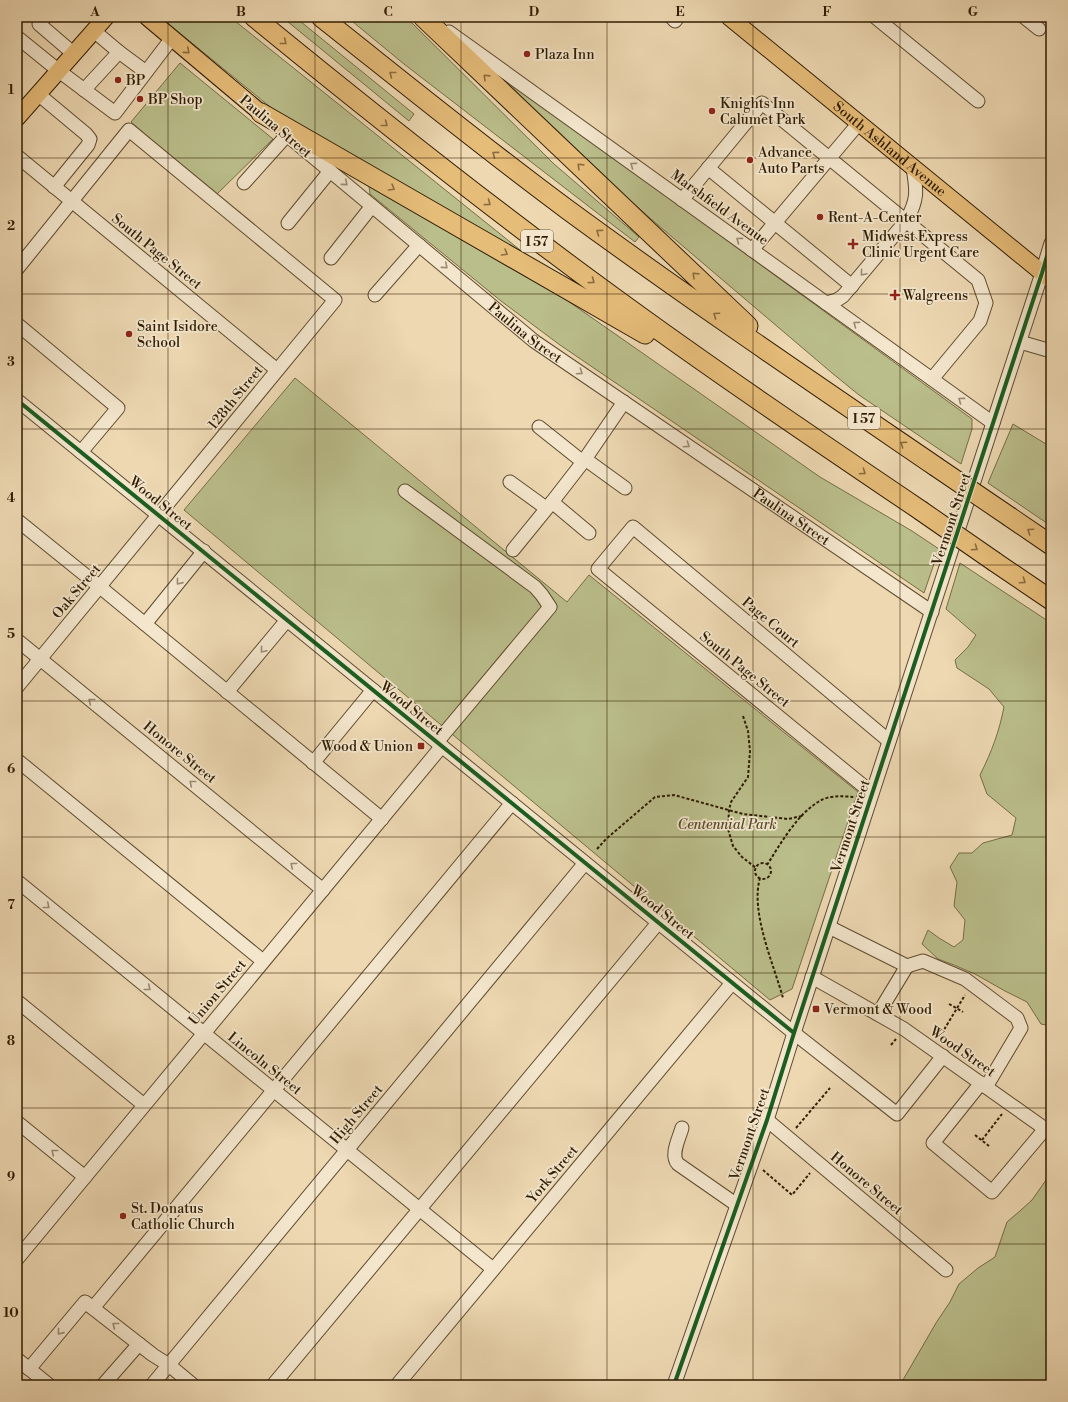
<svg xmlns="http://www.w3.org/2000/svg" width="1068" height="1402" font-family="'Libre Bodoni',serif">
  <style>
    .green { fill: #babe8b; stroke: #756d46 }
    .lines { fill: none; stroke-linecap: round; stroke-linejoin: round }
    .minor-casing { stroke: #5f4b2e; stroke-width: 15 }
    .major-casing { stroke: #301c02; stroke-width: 18 }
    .highway-casing { stroke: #301c02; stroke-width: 21 }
    .path { stroke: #301c02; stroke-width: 2; stroke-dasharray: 3 2; stroke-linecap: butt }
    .minor { stroke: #f3e6cd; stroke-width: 13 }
    .major { stroke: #e6bc79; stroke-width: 16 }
    .highway { stroke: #e6bc79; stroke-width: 19 }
    .highway-bridge-casing { stroke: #301c02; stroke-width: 21; stroke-linecap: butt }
    .highway-bridge { stroke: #e6bc79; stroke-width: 19 }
    .cycleway-casing { stroke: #f3e6cd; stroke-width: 6 }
    .cycleway { stroke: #1b5e20; stroke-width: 4 }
    .oneway { stroke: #8b6c3e }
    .oneway2 { stroke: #9b8b72 }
    .grid { fill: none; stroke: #301c02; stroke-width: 1; stroke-opacity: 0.55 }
    .poi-dot { fill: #8f2418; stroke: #f3e6cd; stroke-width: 1.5 }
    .labels { text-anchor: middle; stroke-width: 3.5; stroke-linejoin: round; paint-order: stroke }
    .shield { fill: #f3e6cd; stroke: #6a593f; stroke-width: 1 }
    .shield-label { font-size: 13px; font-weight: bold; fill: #301c02 }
    .poi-label { font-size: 14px; fill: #301c02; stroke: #f3e6cd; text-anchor: start }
    .street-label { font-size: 14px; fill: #301c02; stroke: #f3e6cd }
    .park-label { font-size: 14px; font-style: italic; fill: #594d2b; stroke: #f3e6cd }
    .neatline { fill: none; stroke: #301c02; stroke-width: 1.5 }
    .grid-label { font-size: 13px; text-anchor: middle; font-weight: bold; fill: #301c02 }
  </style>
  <rect width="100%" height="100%" fill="#edd8b2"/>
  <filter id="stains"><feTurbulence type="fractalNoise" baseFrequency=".005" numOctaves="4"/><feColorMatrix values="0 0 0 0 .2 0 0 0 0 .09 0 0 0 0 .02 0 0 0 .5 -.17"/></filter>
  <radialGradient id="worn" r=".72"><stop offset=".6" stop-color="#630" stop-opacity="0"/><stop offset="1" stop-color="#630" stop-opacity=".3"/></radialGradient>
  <path class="green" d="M160,17h70l315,253 -271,-160z
    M282,17h13l119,97 -5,7z
    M347,17h57l9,7 141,140 85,73 -4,5 -231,-178z
    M180,63l93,76 -57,56 -85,-73z
    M491,73l9,2 472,344v10l-11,35 -102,-69 -27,-22 -181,-154 -160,-142z
    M369,186l140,80 56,33 255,178 92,54 27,18 -15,44 -364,-248 -59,-44 -131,-107z
    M295,378l272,224 22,-27 269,217 -66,197 -22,11 -586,-490z
    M1013,424l38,23v79l-63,-43z
    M960,563l91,60v403l-10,-2 -14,-22 -22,-11 -30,-17 -21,-9 -16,-6 -16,-15 6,-14 11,8 15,9 9,-7 2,-20 -11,-14 3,-24 -7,-15 9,-14h13l11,-10 29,-8 4,-17 -29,-24 -7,-19c12,-24 19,-43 24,-68l-15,-18 -32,-21 -2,-8 13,-13 8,-12 -30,-26z
    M1051,1173v212h-151l36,-62 14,-21 9,-18 19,-16 17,-11 12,-35 14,-12 11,-10z"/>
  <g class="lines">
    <g class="minor-casing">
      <g id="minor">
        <path d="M45,17l-6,7 35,30"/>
        <path d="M671,17l4,4 3,-4"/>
        <path d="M875,17l103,84"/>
        <path d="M1024,17l15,12"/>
        <path d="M449,32l544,391"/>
        <path d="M17,37l42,34 56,42 57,-75"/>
        <path d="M119,52l27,20"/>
        <path d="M84,90l35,-38 -25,-21"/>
        <path d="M38,94l48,40 4,5 -2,6 -34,42"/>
        <path id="s1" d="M288,136l246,205 398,271"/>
        <path d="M17,156l260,214"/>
        <path d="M708,168l144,118"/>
        <path d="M244,183l43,-48"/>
        <path d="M682,200l80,-97 216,177 8,23 -6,18 -48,58"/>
        <path d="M288,223l42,-52"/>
        <path d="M752,250l107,-127"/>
        <path d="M331,258l41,-52"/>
        <path d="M17,269l112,-139 206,170 -318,387"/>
        <path d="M375,295l44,-50"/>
        <path d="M826,303l11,-3 6,-4 63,-75c12,-21 11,-30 7,-53"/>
        <path d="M17,324l101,84 -37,44"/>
        <path d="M1020,342l31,9"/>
        <path d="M17,400l777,633 103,81 46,-58"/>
        <path d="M539,427l44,35"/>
        <path d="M585,459l40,29"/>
        <path d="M510,482l36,26"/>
        <path d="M405,491l130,96 7,8 8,12 -113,135"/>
        <path d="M552,502l37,31"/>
        <path d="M17,520l83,67 282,232"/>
        <path d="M513,550l39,-48 31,-40 41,-60"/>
        <path d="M145,624l59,-73"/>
        <path d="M17,640l306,250"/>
        <path d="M227,692l60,-72"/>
        <path d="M17,760l246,201"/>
        <path d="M313,763l60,-73"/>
        <path d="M872,793l-274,-224 35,-42 256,214"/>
        <path d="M17,881l476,388"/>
        <path d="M829,927l78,39 -29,48"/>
        <path d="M907,966l16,-5 42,18 52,39 4,10 -35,59"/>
        <path d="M812,977l92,52 147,104"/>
        <path d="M17,1001l127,104"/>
        <path d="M981,1083l-48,60 59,49 53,-63"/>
        <path d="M767,1120l179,150"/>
        <path d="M17,1122l68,55"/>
        <path d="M682,1128c-3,11 -12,27 -4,36l59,41"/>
        <path d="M17,1259l425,-513"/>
        <path d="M93,1308l419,-505"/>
        <path d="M17,1359l32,26"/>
        <path d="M29,1369l56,-67 68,53 16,10 24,20"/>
        <path d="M103,1385l36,-41"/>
        <path d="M152,1385l433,-522"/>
        <path d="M273,1385l385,-462"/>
        <path d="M397,1385l335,-402"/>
        <path d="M674,1385l93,-265 27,-87 248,-760 9,-30"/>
      </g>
    </g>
    <g class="major-casing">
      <g id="major">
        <path d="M147,17l114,96"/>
        <path id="s2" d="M729,17l322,263"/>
        <path d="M17,118l89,-101"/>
      </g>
    </g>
    <g class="highway-casing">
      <path id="highway" d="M254,17c116,95 233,188 355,277 101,74 206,145 311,216
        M321,17c82,65 163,131 247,193 120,88 244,172 367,256
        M423,17l325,309
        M261,113l384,221
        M1010,517l41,28
        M995,562l56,38"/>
    </g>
    <path class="path" d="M743,716l5,15 2,20 -2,26 -17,25 -2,8 -1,19 5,17 9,11 14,11
      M597,849l9,-10 49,-42 19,-2 69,19 45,5 14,-3
      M755 871a8 8 0 1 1 16 0a8 8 0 1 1-16 0Z
      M767,865c14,-22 29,-49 51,-63 10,-7 25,-6 36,-5
      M760,878c-10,34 14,87 23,120
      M949,1004l14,8
      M939,1038l26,-43
      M891,1045l5,-6
      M1046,1114l5,-8
      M796,1128l34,-40
      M975,1135l14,11
      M982,1140l20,-26
      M763,1170l29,25 18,-22"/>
    <use href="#minor" class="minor"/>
    <use href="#major" class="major"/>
    <use href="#highway" class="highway"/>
    <g class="highway-bridge-casing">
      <path id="highway-bridge" d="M935,466l75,51
        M920,510l75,52"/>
    </g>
    <use href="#highway-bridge" class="highway-bridge"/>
    <g class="cycleway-casing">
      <path id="cycleway" d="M17,400l777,633
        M674,1385l93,-265 27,-87 248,-760 9,-30"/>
    </g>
    <use href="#cycleway" class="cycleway"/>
  </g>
  <defs><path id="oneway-chevron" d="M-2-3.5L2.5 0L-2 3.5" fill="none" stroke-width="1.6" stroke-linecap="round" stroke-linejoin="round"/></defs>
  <g class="oneway">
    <use href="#oneway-chevron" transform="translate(284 42) rotate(39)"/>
    <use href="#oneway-chevron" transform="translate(187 51) rotate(40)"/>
    <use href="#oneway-chevron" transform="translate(392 74) rotate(-142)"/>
    <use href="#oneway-chevron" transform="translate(486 77) rotate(-136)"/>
    <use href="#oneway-chevron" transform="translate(385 124) rotate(38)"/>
    <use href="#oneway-chevron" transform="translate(495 154) rotate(-143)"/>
    <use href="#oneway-chevron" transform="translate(580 166) rotate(-136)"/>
    <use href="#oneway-chevron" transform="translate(392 188) rotate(30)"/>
    <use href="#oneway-chevron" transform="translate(488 203) rotate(37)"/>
    <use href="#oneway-chevron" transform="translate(599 232) rotate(-144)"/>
    <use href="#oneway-chevron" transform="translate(505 253) rotate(30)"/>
    <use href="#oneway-chevron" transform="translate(695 275) rotate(-136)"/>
    <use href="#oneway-chevron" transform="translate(592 281) rotate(36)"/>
    <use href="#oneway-chevron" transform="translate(716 315) rotate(-145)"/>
    <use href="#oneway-chevron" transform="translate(903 444) rotate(-146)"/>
    <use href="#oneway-chevron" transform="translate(863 472) rotate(34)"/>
    <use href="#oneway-chevron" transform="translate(1030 531) rotate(-146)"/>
    <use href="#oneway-chevron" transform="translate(975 548) rotate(34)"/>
    <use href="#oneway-chevron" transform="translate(1023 581) rotate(34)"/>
  </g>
  <g class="oneway2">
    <use href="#oneway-chevron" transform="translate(633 165) rotate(-144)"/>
    <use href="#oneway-chevron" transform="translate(345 183) rotate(40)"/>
    <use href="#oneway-chevron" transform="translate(739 240) rotate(-144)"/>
    <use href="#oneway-chevron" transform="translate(445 266) rotate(40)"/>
    <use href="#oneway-chevron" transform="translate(863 273) rotate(130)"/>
    <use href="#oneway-chevron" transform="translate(856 324) rotate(-144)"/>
    <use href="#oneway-chevron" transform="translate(580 372) rotate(34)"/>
    <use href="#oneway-chevron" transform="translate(961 400) rotate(-144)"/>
    <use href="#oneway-chevron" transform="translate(687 445) rotate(34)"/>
    <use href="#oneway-chevron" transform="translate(179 582) rotate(129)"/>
    <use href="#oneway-chevron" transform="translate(263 650) rotate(130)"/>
    <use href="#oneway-chevron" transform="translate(91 701) rotate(-141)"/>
    <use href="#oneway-chevron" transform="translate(192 783) rotate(-141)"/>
    <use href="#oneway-chevron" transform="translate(293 865) rotate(-141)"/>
    <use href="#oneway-chevron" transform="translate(47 906) rotate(39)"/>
    <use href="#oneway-chevron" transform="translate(148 988) rotate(39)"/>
    <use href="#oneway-chevron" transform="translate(54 1152) rotate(-141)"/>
    <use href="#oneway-chevron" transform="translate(115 1325) rotate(-142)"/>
    <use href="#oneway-chevron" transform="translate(60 1332) rotate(129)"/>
  </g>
  <path class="grid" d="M168,17v1368M315,17v1368M461,17v1368M607,17v1368M753,17v1368M900,17v1368M17,158h1034M17,294h1034M17,429h1034M17,565h1034M17,701h1034M17,837h1034M17,973h1034M17,1108h1034M17,1244h1034"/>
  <g class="poi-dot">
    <circle cx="527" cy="54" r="4"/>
    <circle cx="118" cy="80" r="4"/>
    <circle cx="140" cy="99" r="4"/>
    <circle cx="712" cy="111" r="4"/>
    <circle cx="750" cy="160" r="4"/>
    <circle cx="820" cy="217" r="4"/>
    <path d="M851 238h4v4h4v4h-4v4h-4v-4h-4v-4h4z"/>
    <path d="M893 289h4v4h4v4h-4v4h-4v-4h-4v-4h4z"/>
    <circle cx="129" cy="334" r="4"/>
    <rect x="417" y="742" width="8" height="8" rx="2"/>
    <rect x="812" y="1005" width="8" height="8" rx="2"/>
    <circle cx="123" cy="1216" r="4"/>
  </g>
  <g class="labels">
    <g class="shield">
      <rect x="521" y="230" width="32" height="22" rx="3"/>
      <rect x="848" y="407" width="32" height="22" rx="3"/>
    </g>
    <g class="shield-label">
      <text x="537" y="246">I 57</text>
      <text x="864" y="423">I 57</text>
    </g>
    <g class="poi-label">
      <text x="535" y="59">Plaza Inn</text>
      <text x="126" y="85">BP</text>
      <text x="148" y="104">BP Shop</text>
      <text x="720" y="108">Knights Inn<tspan x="720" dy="16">Calumet Park</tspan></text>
      <text x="758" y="157">Advance<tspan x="758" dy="16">Auto Parts</tspan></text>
      <text x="828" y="222">Rent-A-Center</text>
      <text x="862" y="241">Midwest Express<tspan x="862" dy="16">Clinic Urgent Care</tspan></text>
      <text x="903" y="300">Walgreens</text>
      <text x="137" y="331">Saint Isidore<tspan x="137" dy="16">School</tspan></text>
      <text x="413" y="751" text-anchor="end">Wood &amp; Union</text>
      <text x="824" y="1014">Vermont &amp; Wood</text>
      <text x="131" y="1213">St. Donatus<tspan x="131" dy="16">Catholic Church</tspan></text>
    </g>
    <g class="street-label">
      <text transform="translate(276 126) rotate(40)" y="5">Paulina Street</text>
      <text dy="5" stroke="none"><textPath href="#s2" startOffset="208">South Ashland Avenue</textPath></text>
      <text transform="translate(720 207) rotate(36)" y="5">Marshfield Avenue</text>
      <text transform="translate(157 251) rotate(39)" y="5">South Page Street</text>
      <text dy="5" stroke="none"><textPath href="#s1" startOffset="308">Paulina Street</textPath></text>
      <text transform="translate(235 397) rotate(-51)" y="5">128th Street</text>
      <text transform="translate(161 503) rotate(39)" y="5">Wood Street</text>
      <text dy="5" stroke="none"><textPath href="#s1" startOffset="632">Paulina Street</textPath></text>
      <text transform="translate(951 519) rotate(-72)" y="5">Vermont Street</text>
      <text transform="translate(76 591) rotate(-50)" y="5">Oak Street</text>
      <text transform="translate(771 622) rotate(40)" y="5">Page Court</text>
      <text transform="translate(745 669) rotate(39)" y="5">South Page Street</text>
      <text transform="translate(412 708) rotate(39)" y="5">Wood Street</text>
      <text transform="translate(180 752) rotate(39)" y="5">Honore Street</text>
      <text transform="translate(850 826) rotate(-72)" y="5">Vermont Street</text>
      <text transform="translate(663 912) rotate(39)" y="5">Wood Street</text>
      <text transform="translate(217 992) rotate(-50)" y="5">Union Street</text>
      <text transform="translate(963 1051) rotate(35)" y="5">Wood Street</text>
      <text transform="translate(265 1063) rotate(39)" y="5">Lincoln Street</text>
      <text transform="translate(356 1114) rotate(-50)" y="5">High Street</text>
      <text transform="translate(749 1134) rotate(-71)" y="5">Vermont Street</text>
      <text transform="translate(552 1174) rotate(-50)" y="5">York Street</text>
      <text transform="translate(867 1183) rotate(40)" y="5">Honore Street</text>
    </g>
    <g class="park-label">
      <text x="727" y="829">Centennial Park</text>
    </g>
  </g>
  <rect width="1068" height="1402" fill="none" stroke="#edd8b2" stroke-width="44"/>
  <rect x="22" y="22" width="1024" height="1358" class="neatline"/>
  <g class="grid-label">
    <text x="95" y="16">A</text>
    <text x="241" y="16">B</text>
    <text x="388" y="16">C</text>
    <text x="534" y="16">D</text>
    <text x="680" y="16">E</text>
    <text x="827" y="16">F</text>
    <text x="973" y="16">G</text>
    <text x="11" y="94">1</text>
    <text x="11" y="230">2</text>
    <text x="11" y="366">3</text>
    <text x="11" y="502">4</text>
    <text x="11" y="638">5</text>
    <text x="11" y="773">6</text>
    <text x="11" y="909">7</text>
    <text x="11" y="1045">8</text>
    <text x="11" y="1181">9</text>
    <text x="11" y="1317">10</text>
  </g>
  <rect width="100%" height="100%" filter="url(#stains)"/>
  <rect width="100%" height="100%" fill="url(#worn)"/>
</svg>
